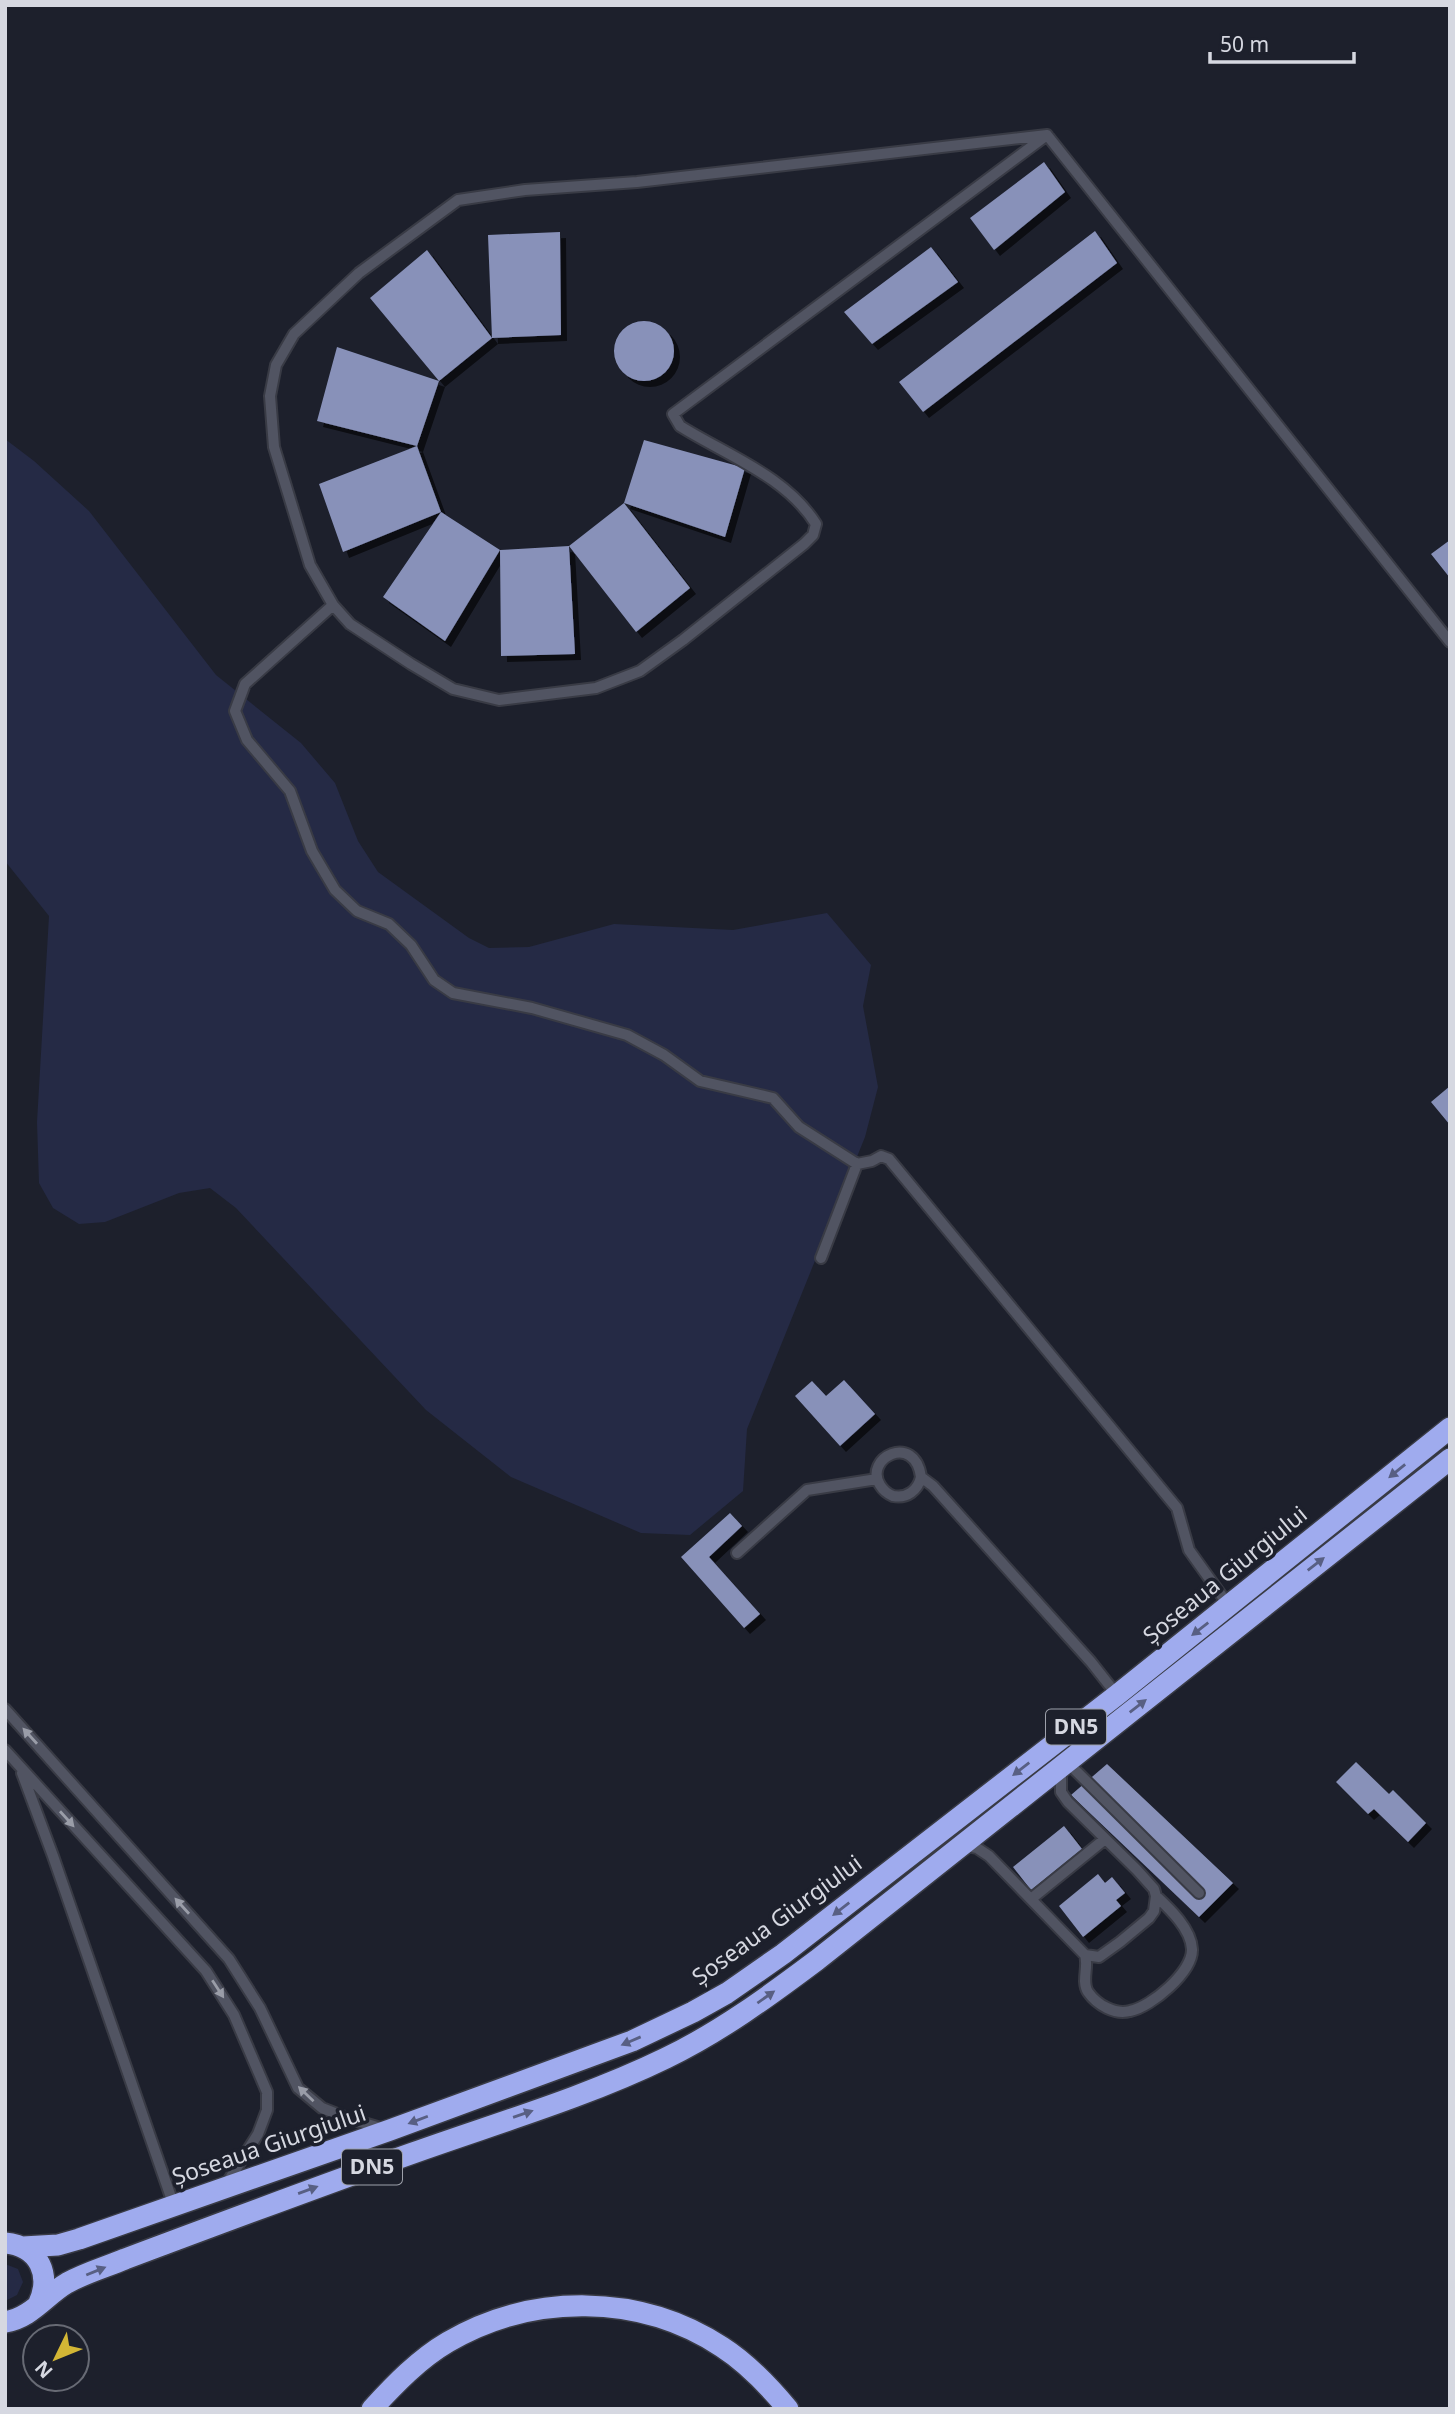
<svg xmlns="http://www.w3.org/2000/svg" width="1455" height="2414" font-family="'Noto Sans',sans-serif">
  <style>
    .green { fill: #252a45 }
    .building { fill: #8891b9; filter: url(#shadow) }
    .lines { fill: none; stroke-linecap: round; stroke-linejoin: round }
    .lane-casing { stroke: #393b45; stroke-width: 14 }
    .highway-casing { stroke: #393b45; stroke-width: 24 }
    .lane { stroke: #515462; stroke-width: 10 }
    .highway { stroke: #9fabee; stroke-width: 21 }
    .oneway { fill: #585f83 }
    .oneway2 { fill: #9a9da8 }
    .labels { text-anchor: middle; stroke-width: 7; stroke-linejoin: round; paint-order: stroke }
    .shield { fill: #1d202c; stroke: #9ea1ab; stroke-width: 2 }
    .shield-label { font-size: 21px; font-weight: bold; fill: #d6d8e1 }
    .street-label { font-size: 23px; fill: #d6d8e1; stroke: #1d202c }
  </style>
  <defs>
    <filter id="shadow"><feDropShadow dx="6" dy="6" stdDeviation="0" flood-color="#0009"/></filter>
  </defs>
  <rect width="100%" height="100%" fill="#1d202c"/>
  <path class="green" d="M5,439l29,22 55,50 127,164 85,68 34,40 23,58 20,31 91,66 20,10 40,-1 85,-23 119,6 94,-17 44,52 -8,41 15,81 -13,50 -118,292 -4,62 -53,44 -49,-2 -130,-56 -85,-67 -190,-202 -26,-20 -31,5 -74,29 -26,2 -26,-16 -14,-25 -2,-61 12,-206 -44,-55z
    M5,2264l13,5 5,13 -6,13 -12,6z"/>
  <path class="building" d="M1044,162l21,30 -71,58 -24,-32z
    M1095,231l22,32 -194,149 -24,-30z
    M560,232l1,103 -69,3 -4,-103z
    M931,247l27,35 -86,62 -28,-32z
    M427,250l65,88 -53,43 -69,-83z
    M614 351a30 30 0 1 1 60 0a30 30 0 1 1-60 0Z
    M337,347l102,34 -22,65 -100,-25z
    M644,440l101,28 -20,69 -101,-34 66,85 -54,44 -67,-86 55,-43z
    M417,446l24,66 -98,40 -24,-68z
    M441,512l59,38 69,-4 6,108 -74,2 -1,-106 -55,91 -62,-44z
    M1450,540v38l-19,-24z
    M1450,1086v39l-19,-23z
    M844,1380l31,34 -35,32 -45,-50 17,-15 14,15z
    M730,1513l12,13 -33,31 51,57 -16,14 -63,-71z
    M1356,1762l33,32 4,-4 33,33 -18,19 -34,-33 -6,5 -32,-32z
    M1107,1764l126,119 -34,34 -128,-122z
    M1064,1826l18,23 -51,41 -18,-23z
    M1098,1874l7,9 7,-6 13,16 -9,7 5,6 -38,31 -24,-31z"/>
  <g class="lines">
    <g class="lane-casing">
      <path id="lane" d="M1047,135l-410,47 -112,8 -67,10 -99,73 -65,61 -18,31 -6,31 4,51 36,118 23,40 17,19 61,40 42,25 46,11 97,-12 44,-17 43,-31 121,-96 9,-9 3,-11c-30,-48 -90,-69 -136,-98l-7,-12 374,-279 403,507
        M333,605l-88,79 -10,27 12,29 43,51 22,60 23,39 22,21 32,13 22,21 23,35 19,13 79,15 95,27 37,20 36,26 73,17 26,29 58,37 15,-3 9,-5 8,3 288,349 12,42 40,56
        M821,1258l36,-94
        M921,1477c-3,13 -14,22 -28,19 -5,-2 -10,-6 -13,-11 -17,-27 35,-53 41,-8l12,9 158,176 26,33
        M737,1553l70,-63 70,-11
        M5,1709l224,250 31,49 38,80 24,20 25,10 37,11
        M5,1750l201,221 28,44 33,77v18l-9,24 -31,49
        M1067,1762l132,131
        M22,1773l31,83 121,350
        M962,1845l15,3 12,8 96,99 14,2 21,-15 29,-24 5,-7 2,-15 -2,-7 -17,-19 -69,-68 -7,-10v-24
        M1031,1899l74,-60
        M1085,1955c4,12 -4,26 3,37 9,13 27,23 42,19 21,-4 63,-39 62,-62 -1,-20 -22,-40 -36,-53"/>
    </g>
    <g class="highway-casing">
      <path id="highway" d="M5,2243c35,3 47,33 33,62
        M23,2247l35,-2 21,-6 311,-109 242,-89 61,-29 34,-19 56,-39 334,-259 333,-267
        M5,2322c26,-4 40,-26 62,-39 18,-10 39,-16 58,-24 96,-36 192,-72 288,-106 84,-30 173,-56 253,-95 54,-26 103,-62 151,-98l633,-501
        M372,2409c23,-25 47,-50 76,-67 84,-49 192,-49 274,5 25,16 46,38 66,62"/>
    </g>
    <use href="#lane" class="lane"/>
    <use href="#highway" class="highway"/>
  </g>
  <defs><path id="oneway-solid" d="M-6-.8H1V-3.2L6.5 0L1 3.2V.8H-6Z" transform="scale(1.75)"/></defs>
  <g class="oneway">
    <use href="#oneway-solid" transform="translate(1397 1471) rotate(141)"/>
    <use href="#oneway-solid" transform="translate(1316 1564) rotate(-38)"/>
    <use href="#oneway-solid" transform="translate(1200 1629) rotate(142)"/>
    <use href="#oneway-solid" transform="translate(1138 1706) rotate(-38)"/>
    <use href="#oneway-solid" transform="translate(1021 1769) rotate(142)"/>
    <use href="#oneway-solid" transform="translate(841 1909) rotate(142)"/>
    <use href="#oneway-solid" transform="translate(766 1997) rotate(-35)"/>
    <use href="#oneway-solid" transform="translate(631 2041) rotate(157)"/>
    <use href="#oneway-solid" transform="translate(523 2114) rotate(-19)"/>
    <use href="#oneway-solid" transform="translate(418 2120) rotate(159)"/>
    <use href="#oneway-solid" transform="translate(308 2190) rotate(-20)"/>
    <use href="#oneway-solid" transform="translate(96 2271) rotate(-22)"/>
  </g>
  <g class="oneway2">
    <use href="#oneway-solid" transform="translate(30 1736) rotate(-132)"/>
    <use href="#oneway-solid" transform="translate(67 1819) rotate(48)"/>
    <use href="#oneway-solid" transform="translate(182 1906) rotate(-132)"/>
    <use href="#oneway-solid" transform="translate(218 1989) rotate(57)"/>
    <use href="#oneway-solid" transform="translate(306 2094) rotate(-136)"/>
  </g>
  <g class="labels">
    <g class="shield">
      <rect x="1046" y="1709.5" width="60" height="35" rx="5"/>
      <rect x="342" y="2149.5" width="60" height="35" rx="5"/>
    </g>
    <g class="shield-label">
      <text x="1076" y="1734">DN5</text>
      <text x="372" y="2174">DN5</text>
    </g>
    <g class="street-label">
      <text transform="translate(1225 1575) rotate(-39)" y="8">Șoseaua Giurgiului</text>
      <text transform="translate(777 1920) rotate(-36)" y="8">Șoseaua Giurgiului</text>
      <text transform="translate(269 2145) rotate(-19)" y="8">Șoseaua Giurgiului</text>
    </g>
  </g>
  <rect width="1455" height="2414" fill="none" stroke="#d6d8e1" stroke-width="14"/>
  <g transform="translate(56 2358) rotate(227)"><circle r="33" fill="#1d202c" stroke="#676a74" stroke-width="2"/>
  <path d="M0-5L12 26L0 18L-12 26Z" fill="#d3b635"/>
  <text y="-10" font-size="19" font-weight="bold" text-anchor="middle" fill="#d6d8e1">N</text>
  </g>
  <path d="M1210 52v10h144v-10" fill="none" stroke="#d6d8e1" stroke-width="3.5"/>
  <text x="1220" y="52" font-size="21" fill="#d6d8e1" stroke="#1d202c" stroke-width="5" paint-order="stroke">50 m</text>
</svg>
